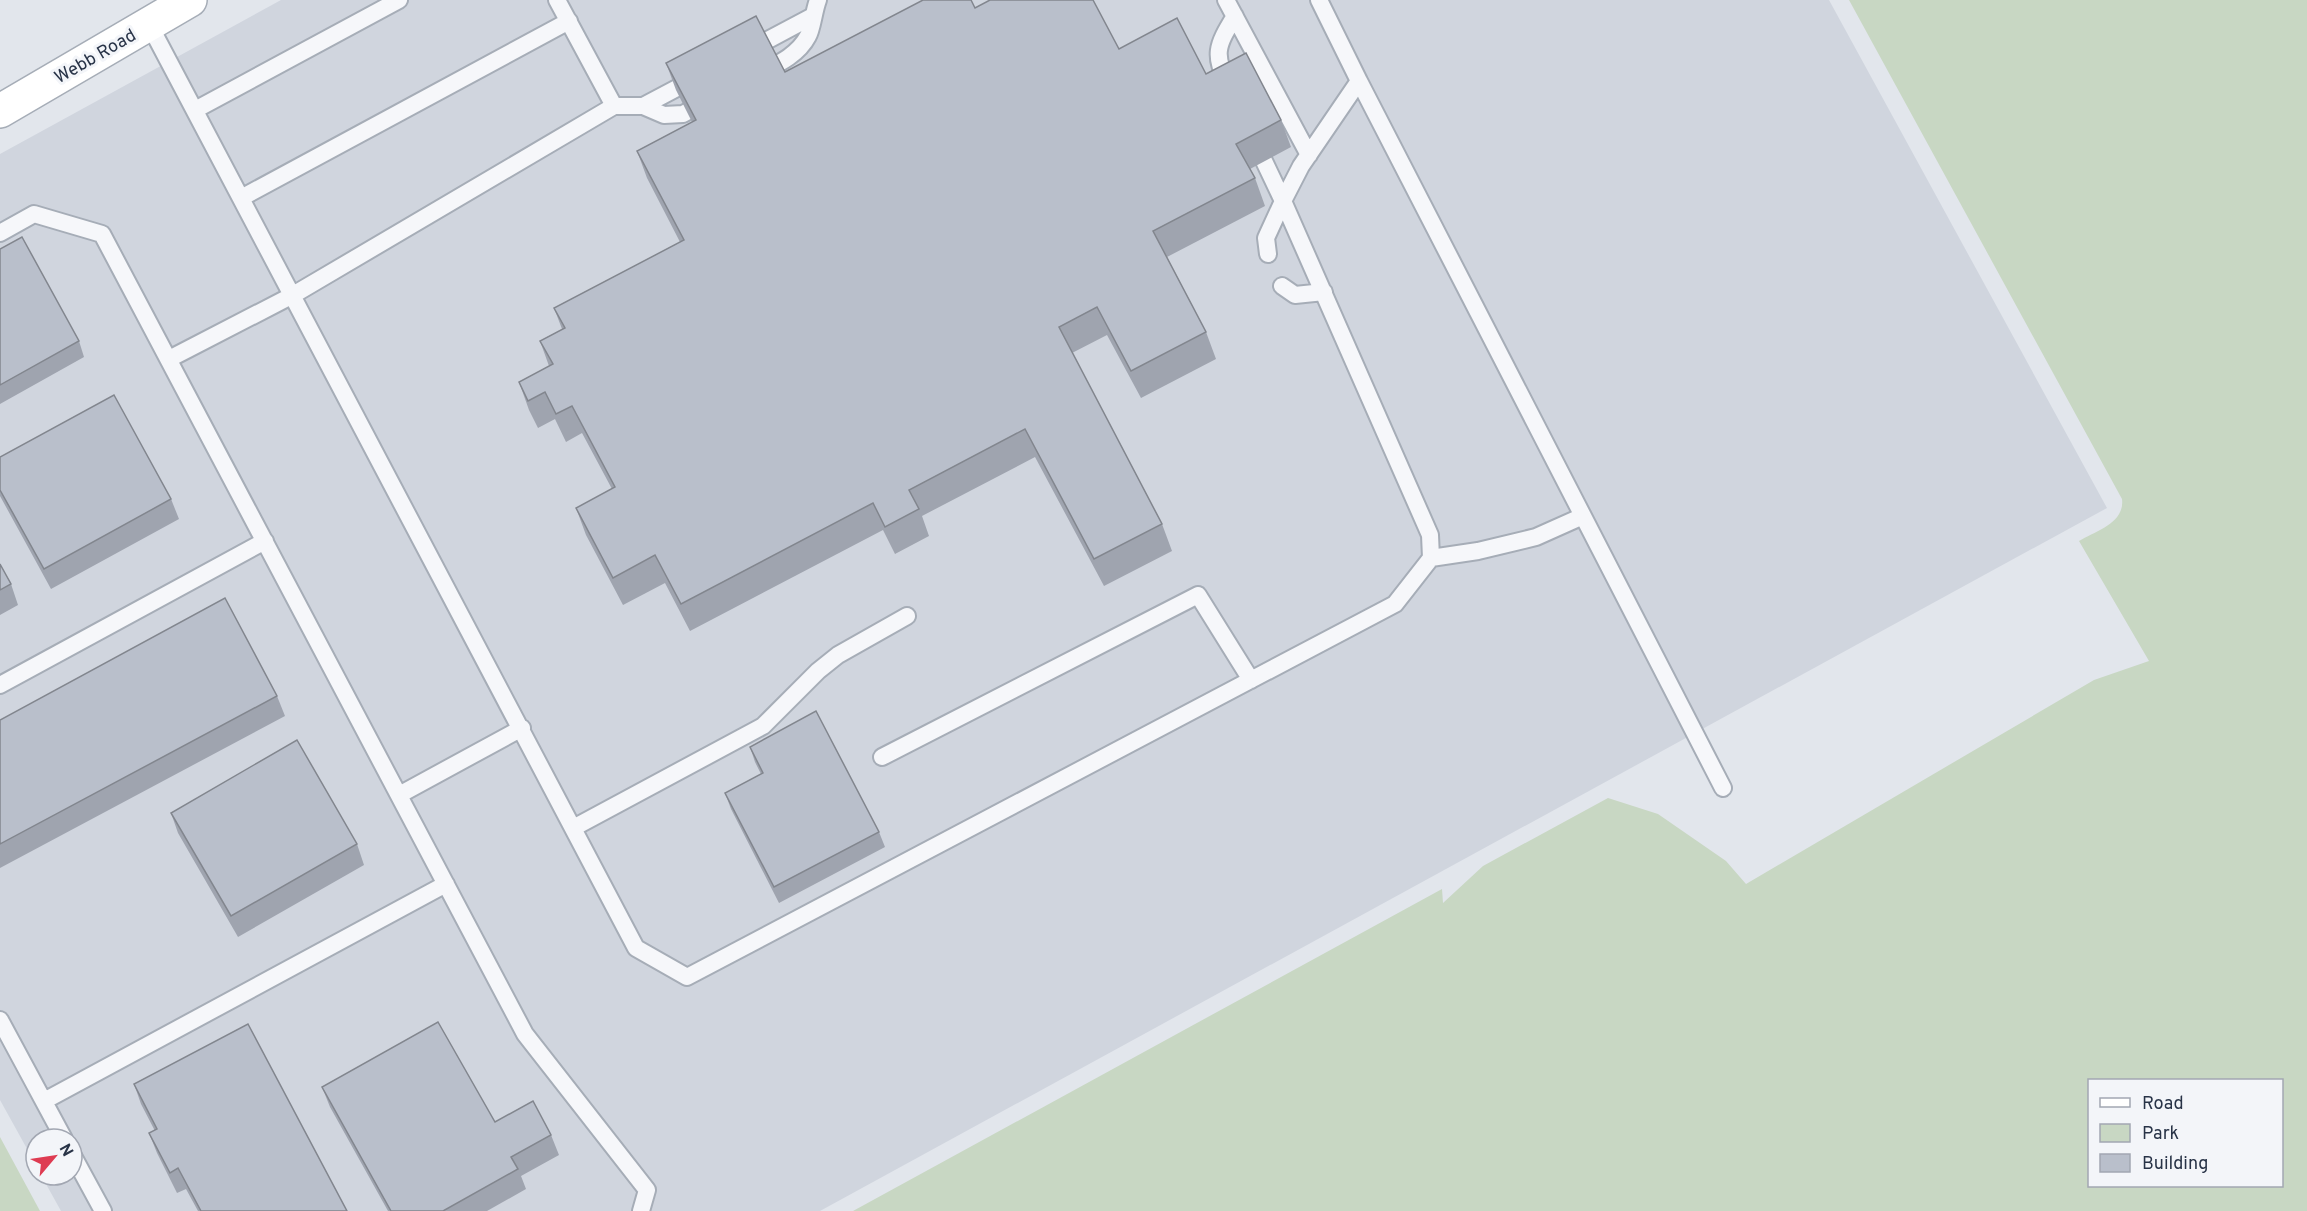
<svg xmlns="http://www.w3.org/2000/svg" width="2307" height="1211" font-family="Overpass,sans-serif">
  <style>
    .built { fill: #d0d5de }
    .green { fill: #c8d7c3; fill-rule: evenodd }
    .lines { fill: none; stroke-linecap: round; stroke-linejoin: round }
    .lane-casing { stroke: #a6adb7; stroke-width: 20 }
    .secondary-casing { stroke: #a6adb7; stroke-width: 36 }
    .lane { stroke: #f6f7fa; stroke-width: 16 }
    .secondary { stroke: #fff; stroke-width: 33 }
    .wall { fill: #9fa4af }
    .building { fill: #b9bfcb; stroke: #82868e; stroke-width: 1.5 }
    .labels { text-anchor: middle; stroke-width: 6; stroke-linejoin: round; paint-order: stroke }
    .street-label { font-size: 18px; fill: #283347; stroke: #f3f5f9 }
  </style>
  <rect width="100%" height="100%" fill="#e2e6ec"/>
  <path class="built" d="M281,0h1548l278,508 -1287,703h-759l-20,-36h31v-36h-36v26l-36,-65v-946z"/>
  <path class="green" d="M1849,0h458v1211h-1454l589,-322 1,14 40,-37 125,-68 50,16 68,47 20,23 348,-204 55,-19 -70,-120c17,-10 46,-18 43,-42zM2090,1080h192v106h-192z
    M0,1137l40,74h-40z"/>
  <g class="lines">
    <g class="lane-casing">
      <path id="lane" d="M557,0l57,106
        M1226,0l83,155
        M149,24l487,924 51,29 708,-373 36,-46 -1,-23 -147,-334 18,-35 58,-85 -40,-81
        M749,50l62,-33
        M760,73c18,-9 38,-18 48,-37 4,-6 6,-26 10,-36
        M1359,81l364,707
        M1229,87c-16,-33 -13,-40 6,-71
        M643,106l51,-27
        M195,110l204,-110
        M1264,161l19,40 -17,37 2,16
        M241,198l328,-177
        M0,233l34,-19 68,20 423,800 122,156 -6,21
        M1282,286l13,9 29,-3
        M169,359l124,-64 321,-189h29l21,9 19,-1 22,-12
        M1431,558l47,-7 58,-14 47,-21
        M0,685l265,-144
        M882,757l316,-162 53,85
        M399,795l123,-67
        M575,827l188,-101 55,-55 20,-16 69,-39
        M0,1020l64,119
        M44,1101l402,-217
        M72,1154l31,57"/>
    </g>
    <g class="secondary-casing">
      <path id="secondary" d="M0,111l190,-111"/>
    </g>
    <use href="#lane" class="lane"/>
    <use href="#secondary" class="secondary"/>
  </g>
  <path class="wall" d="M975,8l231,66 75,46 10,27 -41,22 5,9 10,28 -98,51 39,75 10,27 -75,39 -34,-63 -35,18 90,171 10,27 -68,35 -69,-129 -113,59 7,20 -34,18 -12,-24 -193,101 -25,-48 -42,22 -37,-70 -10,-27 36,-19 -30,-56 -16,9 -11,-23 -17,9 -9,-18 -10,-28 30,-16 -9,-25 22,-12 -8,-21 126,-66 -33,-64 -10,-27 55,-29 -16,-32 -10,-27 119,9z
    M0,249l79,92 5,16 -84,47z
    M0,457l171,42 8,20 -128,70 -51,-93z
    M0,564l11,20 7,21 -18,10z
    M277,696l8,20 -285,152v-148z
    M750,747l129,85 6,15 -106,56 -48,-94 -6,-16 36,-19 -6,-12z
    M171,813l186,31 7,21 -126,72 -60,-104z
    M134,1084l213,127h-149l-12,-22 -9,4 -20,-40 -8,-20 6,-2 -14,-27z
    M322,1087l229,48 8,20 -38,21 5,13 -39,22h-99l-58,-104z"/>
  <path class="building" d="M923,0h48l4,8 15,-8h103l26,49 58,-31 29,56 40,-21 35,67 -45,24 19,34 -102,53 53,101 -75,39 -34,-64 -38,20 103,197 -68,35 -69,-130 -116,61 10,19 -34,18 -12,-24 -192,101 -26,-49 -42,23 -37,-70 39,-21 -43,-81 -16,8 -11,-22 -17,9 -9,-19 34,-18 -13,-23 25,-13 -11,-20 130,-68 -47,-89 59,-31 -30,-57 90,-47 29,56z
    M22,237l57,104 -79,44v-136z
    M114,395l57,104 -127,70 -44,-79v-33z
    M0,564l11,20 -11,6z
    M225,598l52,98 -277,148v-124z
    M816,711l63,121 -105,55 -49,-94 38,-20 -13,-26z
    M297,740l60,104 -126,72 -60,-103z
    M438,1022l57,100 38,-21 18,34 -40,22 7,12 -75,42h-52l-69,-124z
    M248,1024l99,187h-146l-23,-43 -8,5 -21,-40 8,-4 -23,-45z"/>
  <g class="labels">
    <g class="street-label">
      <text transform="translate(95 56) rotate(-30)" y="6">Webb Road</text>
    </g>
  </g>
  <rect x="2088" y="1079" width="195" height="108" fill="#f3f5f9" stroke="#a2a7b2" stroke-width="1.5"/>
  <rect x="2100" y="1098" width="30" height="9" fill="#ffffff" stroke="#a2a7b2" stroke-width="1.5"/>
  <text x="2142" y="1109" font-size="18" fill="#283347">Road</text>
  <rect x="2100" y="1124" width="30" height="18" fill="#c8d7c3" stroke="#a2a7b2" stroke-width="1.5"/>
  <text x="2142" y="1139" font-size="18" fill="#283347">Park</text>
  <rect x="2100" y="1154" width="30" height="18" fill="#b9bfcb" stroke="#a2a7b2" stroke-width="1.5"/>
  <text x="2142" y="1169" font-size="18" fill="#283347">Building</text>
  <g transform="translate(54 1157) rotate(61)"><circle r="28" fill="#f3f5f9" stroke="#a2a7b2" stroke-width="1.5"/>
  <path d="M0-4.5L10 22L0 15L-10 22Z" fill="#de3b52"/>
  <text y="-9" font-size="16" font-weight="bold" text-anchor="middle" fill="#283347">N</text>
  </g>
</svg>
